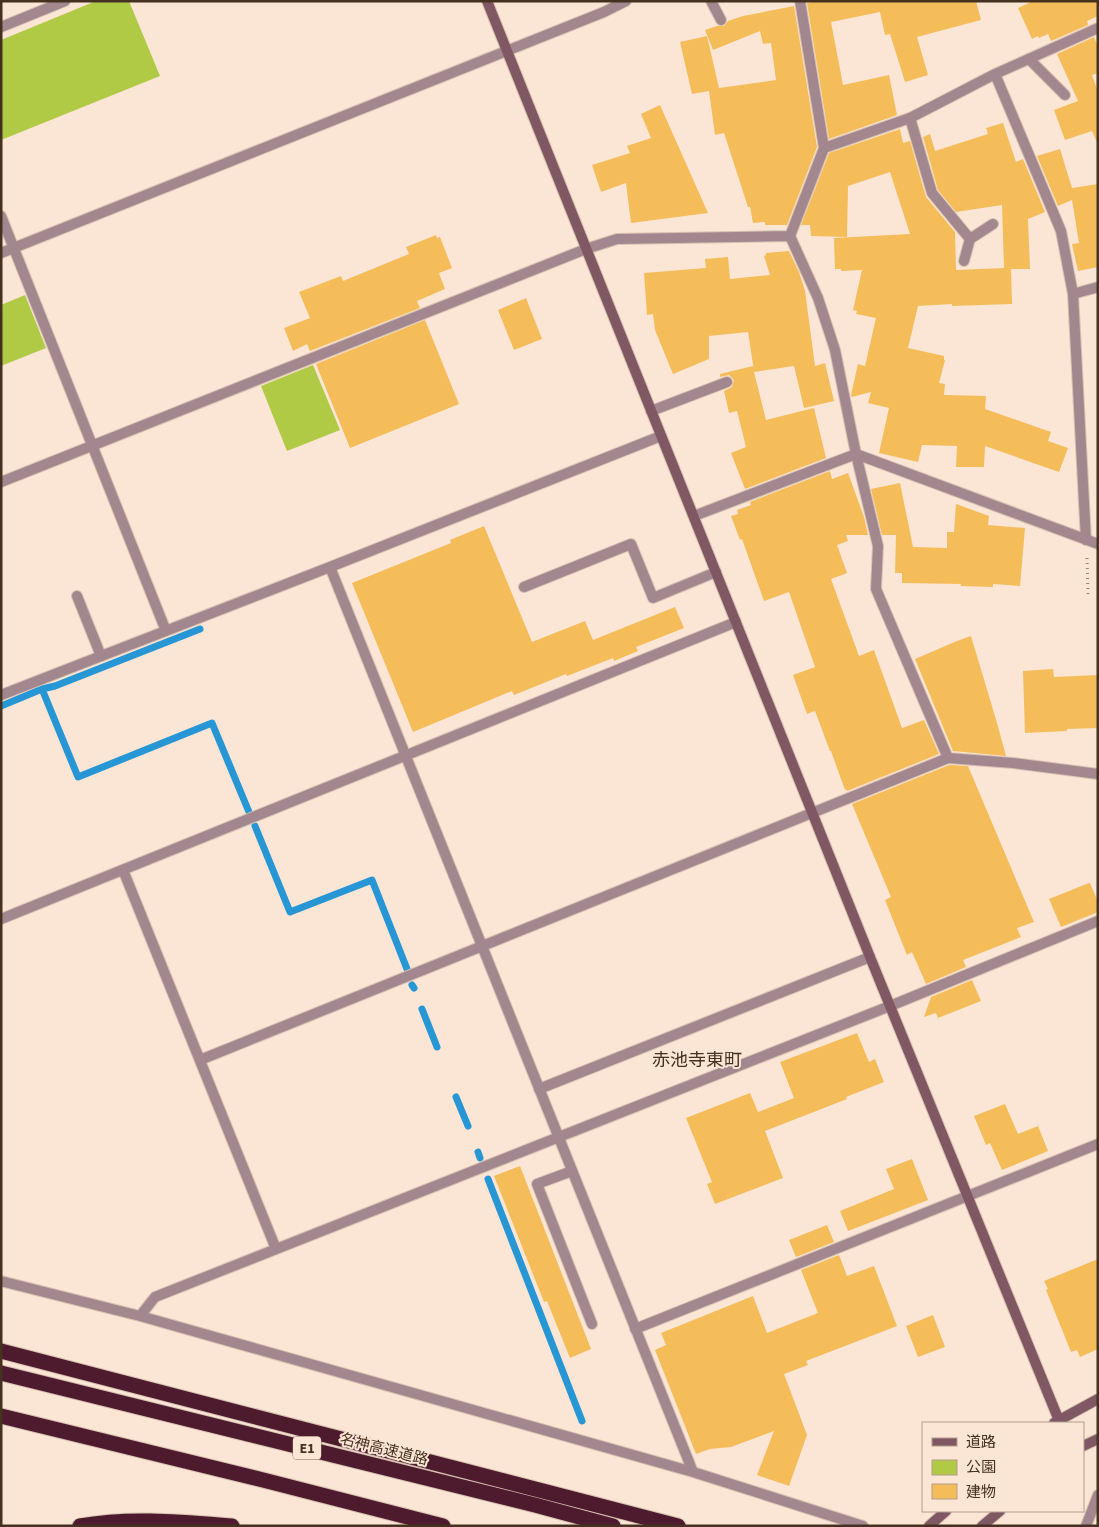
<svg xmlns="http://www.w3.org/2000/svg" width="1099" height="1527" font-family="'Source Sans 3','Noto Sans JP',sans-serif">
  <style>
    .green { fill: #b1ca46 }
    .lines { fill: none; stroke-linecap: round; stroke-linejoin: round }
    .stream { stroke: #2796d4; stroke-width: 7 }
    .building { fill: #f5bd5a }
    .lane-casing { stroke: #d7c1b1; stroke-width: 12 }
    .street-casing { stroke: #d7c1b1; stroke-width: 12 }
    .secondary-casing { stroke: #d7c1b1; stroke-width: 12 }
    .highway-casing { stroke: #d7c1b1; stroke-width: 17 }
    .path { stroke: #998474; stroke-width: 3; stroke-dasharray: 1 4; stroke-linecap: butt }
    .lane { stroke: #a3878f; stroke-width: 10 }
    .street { stroke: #a3878f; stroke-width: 10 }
    .secondary { stroke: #805864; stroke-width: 10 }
    .highway { stroke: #4e1b2e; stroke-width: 15 }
    .labels { text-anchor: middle; stroke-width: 4; stroke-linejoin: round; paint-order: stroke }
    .shield { fill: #fbe5d5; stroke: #7c6756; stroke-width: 1 }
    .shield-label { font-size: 14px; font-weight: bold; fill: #453120 }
    .street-label { font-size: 15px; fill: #453120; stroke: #fbe5d5 }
    .quarter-label { font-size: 18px; fill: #453120; stroke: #fbe5d5 }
  </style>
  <rect width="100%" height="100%" fill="#fbe5d5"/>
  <path class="green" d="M96,1h33l31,75 -159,64v-100z
    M25,295l21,53 -45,18v-61z
    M313,365l27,65 -53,21 -26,-65z"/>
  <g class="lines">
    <path class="stream" d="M42,689l36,88 134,-54 37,89
      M1,706l41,-17 13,-3 145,-57
      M255,826l35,86 82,-32 35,89
      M412,985l2,3
      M422,1009l15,38
      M456,1097l12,29
      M478,1152l2,6
      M488,1179l94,242"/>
  </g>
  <path class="building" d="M816,1h160l5,19 -64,17 11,38 -23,7 -15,-48 -5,1 -5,-23 -49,10 12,63 46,-10 8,40 -68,24 -22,-136z
    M1033,1h65v15l-11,5 1,4 -37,16 -3,-7 -9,4 -1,-2 -6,3 -14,-31z
    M794,6l23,141 -30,78h-22v-3l-12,1 -3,-16h-2l-24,-74 -9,2 -6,-44 -17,3 -12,-52 27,-6 12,52 57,-8 -5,-37 -8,1 -3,-13 -47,19 -8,-20 12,-4h7l4,-5 15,-5z
    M1094,37l4,10v26l-6,2 6,17v53l-6,-14 -27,9 -11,-30 24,-9 -21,-47z
    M660,105l48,108 -77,10 -5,-40 -25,9 -9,-27 38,-12 -3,-7 24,-8 -10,-24z
    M1003,123l13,39 7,-3 22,53 -17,7 2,50h-19l1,35 -60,2v-2l-34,2 -10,42 36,8v4h1l-6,23 6,1 -1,11 42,1 -1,13 66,23 -3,9 20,7 -9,24 -74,-26 -1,21h-28l1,-21 -35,-1 -4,17 -39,-9 10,-45 -21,-5 3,-11 -19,5 -1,-2 7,-31 7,2 11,-48 -20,-4 1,-3 -4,-1 9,-40 -21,1v-2h-6l-1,-31 76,-4 -20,-62 -42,14 -1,51 -36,-1 -1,-11h-9l28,-72 71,-24 3,14 7,-2 16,56 29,35 1,38 48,-2 -2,-63 -46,7 -18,-22 -15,-53 7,-3 5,17 53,-17 -2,-6z
    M1060,149l12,39 26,-4v83l-20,4 -6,-27 7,-1 -7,-43 -14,6 -21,-50z
    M436,235l1,3 3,-1 12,31 -13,5 6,16 -28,12 3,7 -110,43 -3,-7 -14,7 -9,-23 26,-10 -11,-26 42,-16 2,5 66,-27 -3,-7z
    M789,251l10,21 6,19 10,75 10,-3 9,38 -30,7 -10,-42 -40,6 12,48 48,-12 12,50 -81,31 -14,-36 15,-6 -9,-36 -8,2 -5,-22 8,-4 2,-7 -5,-5 -9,2v-3l33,-8 1,5 -6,-39 -39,4v23l-36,15 -18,-44 -2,-16 -6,1 -3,-42 62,-5 -1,-9 23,-2 2,22 40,-4 -6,-19 2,-1v-2z
    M526,298l16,41 -28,11 -16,-40z
    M425,320l34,84 -109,44 -34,-84z
    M830,471l2,8 16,-6 16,44 4,18h-22l2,6 -11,4 10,28 -16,6 28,77 15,-6 28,78 22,-8 15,34 -92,37 -1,-2 -1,1 -14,-39h-1l-15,-40 -8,3 -14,-39 22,-8 -26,-75 -25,9 -22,-62 -2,1 -9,-24 7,-2 -1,-4 14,-5 -1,-3z
    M900,483l13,64 34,1v-16h7l2,-28 33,12 -1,9 37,3 -5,58 -27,-2v3l-32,-1v-2l-59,-1v-10h-7l1,-38h-14l-11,-46z
    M484,526l48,116 53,-21 8,19 82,-33 9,21 -48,19 2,4 -24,10 -1,-3 -46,18 -1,-2 -52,21 -2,-4 -99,41 -61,-149 99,-40 -1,-3z
    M971,636l26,87 9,33 -53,-5 -38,-92 42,-18z
    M1053,669l1,8 44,-2v53l-31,1v2l-42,2 -2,-62z
    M949,765l19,1 66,156 -17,6 4,9 -58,23 3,7 -40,17 -14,-32 -5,3 -22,-55 6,-3 -39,-93z
    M1089,883h1l8,19v10l-37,15 -12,-28z
    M972,980l9,21 -43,17 -2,-5 -12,4 7,-20z
    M857,1033l12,29 6,-3 9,23 -38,15 1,2 -82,32 18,47 -68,26 -8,-20 5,-2 -26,-64 64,-25 8,19 36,-14 -14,-36z
    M1005,1104l13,30 20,-8 10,25 -46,19 -12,-27 -4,2 -12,-29z
    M912,1159l16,41 -80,31 -8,-20 54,-22 -8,-20z
    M520,1166l71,183 -21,9 -23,-57 -3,1 -50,-126z
    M827,1225l7,17 -38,15 -7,-17z
    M839,1255l8,21 27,-10 23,60 -91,35 2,4 -24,9 23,61 -18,51 -32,-11 17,-44 -43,16 -21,2 -14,5 -41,-104 11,-5 -5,-12 92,-37 14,37 51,-20 -17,-43z
    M1098,1259v90l-18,8 -3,-7 -6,2 -25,-62 2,-1 -4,-8z
    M933,1315l12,32 -27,10 -12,-31z"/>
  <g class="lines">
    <g class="lane-casing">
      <path id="lane" d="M711,1l10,19
        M1029,59l36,36
        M910,118l22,75 38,46
        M964,261l6,-22 23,-15
        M651,411l76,-29
        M524,587l107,-43 22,54 63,-26
        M77,596l24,60
        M539,1089l331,-132
        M572,1171l-35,13 55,140
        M1086,1526l12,-31"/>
    </g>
    <g class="street-casing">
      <path id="street" d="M800,1l24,147 -34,88 28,62 17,52 21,104 22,92 -2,43 72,169 65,5 85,11
        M1,27l64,-26
        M995,74l66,157 12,63 13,246
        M824,148l86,-30 85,-44 103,-46
        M1,216l165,415
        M1,253l603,-241 22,-11
        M1073,294l25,-7
        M1,482l585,-233 31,-10 173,-3
        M694,516l162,-62 242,90
        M330,567l363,905
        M1,695l329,-128 331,-131
        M123,870l153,379
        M1,919l735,-297
        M200,1060l748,-302
        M1,1281l139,35 553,156 170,54
        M140,1316l15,-19 735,-291 208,-85
        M635,1329l463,-185"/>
    </g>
    <g class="secondary-casing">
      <path id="secondary" d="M487,1l383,956 190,466
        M1054,1423l44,-24
        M1083,1446l15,-7
        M929,1526l17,-15
        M982,1526l18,-15"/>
    </g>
    <g class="highway-casing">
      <path id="highway" d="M1,1351l677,175
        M1,1373l534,132 78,21
        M1,1416l266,65 176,45
        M80,1526c50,-9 101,-4 152,0"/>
    </g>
    <path class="path" d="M1087,558l1,36"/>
    <use href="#lane" class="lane"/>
    <use href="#street" class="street"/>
    <use href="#secondary" class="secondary"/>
    <use href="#highway" class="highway"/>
  </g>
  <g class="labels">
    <rect class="shield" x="293" y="1436.5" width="28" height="23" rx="4"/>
    <g class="shield-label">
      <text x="307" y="1453">E1</text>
    </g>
    <g class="street-label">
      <text transform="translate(384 1449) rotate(14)" y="5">名神高速道路</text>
    </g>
    <g class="quarter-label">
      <text x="697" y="1066">赤池寺東町</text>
    </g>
  </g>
  <rect width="1099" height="1527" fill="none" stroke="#453120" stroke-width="5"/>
  <rect x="922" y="1422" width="162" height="90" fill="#fbe5d5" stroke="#b29d8d"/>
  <rect x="932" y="1438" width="25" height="8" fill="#805864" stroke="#b29d8d"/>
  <text x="966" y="1447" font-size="15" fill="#453120">道路</text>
  <rect x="932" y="1460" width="25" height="15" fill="#b1ca46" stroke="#b29d8d"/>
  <text x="966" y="1472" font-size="15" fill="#453120">公園</text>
  <rect x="932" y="1484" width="25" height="15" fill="#f5bd5a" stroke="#b29d8d"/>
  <text x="966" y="1497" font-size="15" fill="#453120">建物</text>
</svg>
